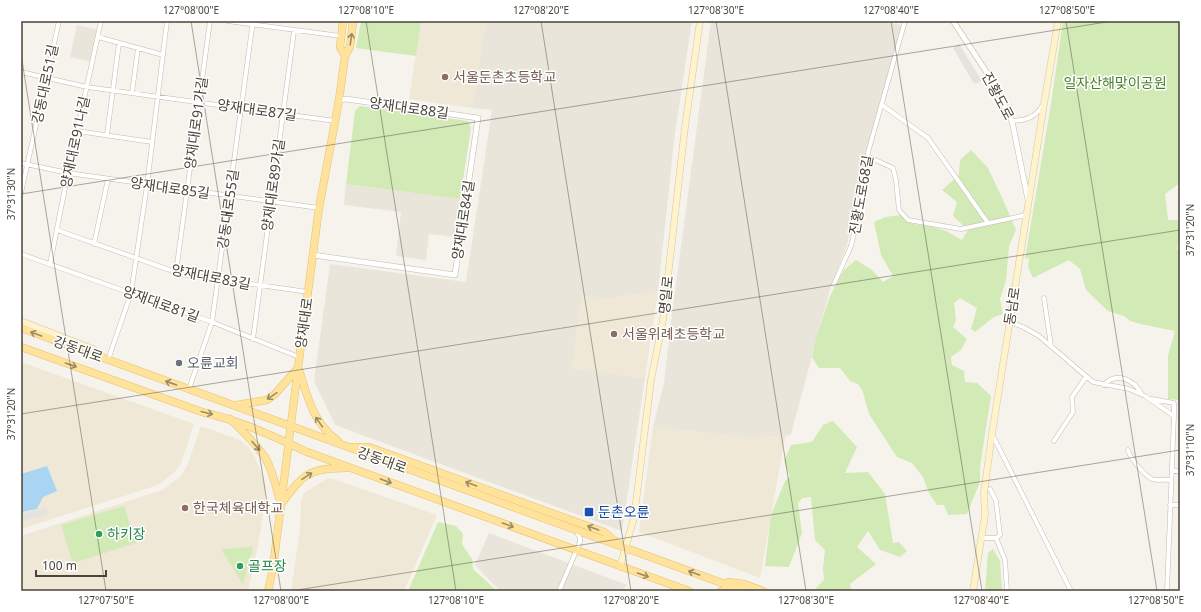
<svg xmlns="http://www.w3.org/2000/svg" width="1201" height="612" font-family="'Noto Sans','Noto Sans KR',sans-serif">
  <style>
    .residential { fill: #eae5da }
    .education { fill: #efe8d6 }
    .green { fill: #d2eab5 }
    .parking { fill: #e5e3e0 }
    .water { fill: #a9d4f2 }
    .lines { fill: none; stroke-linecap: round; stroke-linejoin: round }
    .minor-casing { stroke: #c2bbae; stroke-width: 5 }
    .tertiary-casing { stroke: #c2bbae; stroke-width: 6 }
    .secondary-casing { stroke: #d6c79b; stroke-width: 7 }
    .primary-casing { stroke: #e6c16a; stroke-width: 8 }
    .minor { stroke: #fff; stroke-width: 4 }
    .tertiary { stroke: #fff; stroke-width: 5 }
    .secondary { stroke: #fff3cd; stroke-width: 6 }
    .primary { stroke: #ffe39c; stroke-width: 7 }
    .oneway { stroke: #9c8c66 }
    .ticks { fill: none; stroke: #4b4439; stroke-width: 1; stroke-opacity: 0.45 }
    .education-dot { fill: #8d6e63; stroke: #fff; stroke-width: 1.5 }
    .worship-dot { fill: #6b7280; stroke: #fff; stroke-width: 1.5 }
    .transit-dot { fill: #1a4fb4; stroke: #fff; stroke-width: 1.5 }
    .leisure-dot { fill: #2e9e5b; stroke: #fff; stroke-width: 1.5 }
    .labels { text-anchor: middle; stroke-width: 3; stroke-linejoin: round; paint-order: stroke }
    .education-label { font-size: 14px; fill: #785e54; stroke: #fff; text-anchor: start }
    .park-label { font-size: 14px; fill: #4a7f2a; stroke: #fff }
    .street-label { font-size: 14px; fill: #4b4439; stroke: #fff }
    .worship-label { font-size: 14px; fill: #5b616d; stroke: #fff; text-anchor: start }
    .transit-label { font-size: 14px; fill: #164399; stroke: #fff; text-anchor: start }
    .leisure-label { font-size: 14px; fill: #27864d; stroke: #fff; text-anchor: start }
    .neatline { fill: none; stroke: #4b4439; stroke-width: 1.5 }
    .ticks-label { font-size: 10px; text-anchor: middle; fill: #4b4439 }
  </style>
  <rect width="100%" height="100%" fill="#f6f3ec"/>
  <path class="residential" d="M470,21h222l-17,112 -17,158 -51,8 -25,-3 -10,72 73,10 -23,153 -287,-106 -21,-44 16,-117 136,18 26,-172 -19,-2 12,-85z
    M711,21h167l24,4 -36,131 -19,89 -16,41 -40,148 -6,3 -18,-1 -14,2 -100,-11 11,-44 7,-61z
    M77,25l22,5 -7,32 -22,-5z
    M346,184l114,15 -5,38 -26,-3 -3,26 -30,-4 5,-44 -57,-7z
    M489,533l138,52 -6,6h-121l-25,-26z"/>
  <path class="education" d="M421,21h49l15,2 -12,85 -64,-9z
    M658,291l-13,87 -73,-10 10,-72 25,3z
    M21,362l173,62 -13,39 -5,8 -18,14 -137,44z
    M201,426l39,14 8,7 5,7 11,24 2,11 -5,39 -4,22 -9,41h-226l-1,-55 141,-46 19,-14 6,-10z
    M653,427l100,11 14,-2 18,1 -25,141 -121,-46z
    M328,478l11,3 98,34 -33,76h-113l9,-62 1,-28 3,-8z"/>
  <path class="green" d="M361,21h60l-5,35 -60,-8z
    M1063,21h117v162l-15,11 3,26h12v13l-3,17 3,1v149l-12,-1v-43l7,-25 -34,-7 -11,-3 -6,-5 -16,-5 -22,-21 -6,-21 -11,-9 -36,18 -5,-11 1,-9 -4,1 26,-155z
    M360,106l108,15 3,7 -11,71 -114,-15 9,-73z
    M971,150l17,18 16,34 12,28 -7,16 -3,35 -6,18 3,15 -9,3 -19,15 -4,-3 6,-21 -17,-10 -6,5 2,17 -3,7 14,12 -6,11 -10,7 1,8 12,6 1,11 12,1 14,13 -11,71v15l-13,32 -19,1 -4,-10h-7l-8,-12 -6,-16 -11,-14 -15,-6 -28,-43 -6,-22 -5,-8 -8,-3 -10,-13h-21l-7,-11 4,-18 14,-43 14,-26 12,-10 16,10 11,12 10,-6 -12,-21 -7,-33 11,-5 16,-2 12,9 21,3 12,4 16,9 6,-10 -15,-14 4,-14 -15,-12 17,-15 1,-15z
    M833,421l24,26 -12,26 23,-1 17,22 8,49 6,-1 8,9 -7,6 -20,-7 -12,-19 -11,16 19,17 -26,20 1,7h-38l11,-11 -1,-12 2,-18 -10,-10 -4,-43 -9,1 -4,5 4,30 -13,34 -24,-1 6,-51 14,-34 5,-4 -6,-16 7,-16 21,-3 11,-17z
    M124,506l12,37 -63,20 -12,-38z
    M438,522l18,4 7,8 -1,10 10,15 1,10 24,22h-89z
    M253,547l-10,37 -22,-35z
    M993,549l7,12 2,30h-17l3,-38z"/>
  <path class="parking" d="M959,44l23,37 -8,3 -21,-36z
    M45,507l3,7 -27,8v-8l18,-4z"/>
  <path class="water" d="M47,466l10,25 -14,6 -6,12 -16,3v-38z"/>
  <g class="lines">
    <g class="minor-casing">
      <path id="minor" d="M227,21l114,15
        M98,37l65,18
        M21,72l66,15 248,34
        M132,93l6,-45
        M882,105l46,33 60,85
        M1012,121c14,-1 23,-3 30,-15
        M77,131l75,11
        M107,135l12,-92
        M867,156l26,12 3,12 3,30 9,10 53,9 65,-14
        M21,163l47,10 251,35
        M21,193l38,-172
        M57,230l124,44 127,18
        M94,244l14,-65
        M21,254l191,68 87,35
        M50,264l18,-91 33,-152
        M176,272l34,-251
        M834,284l17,-38 7,-29 9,-61 38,-135
        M1044,298l7,48
        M1010,322l13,5 16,9 54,46 36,7 16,7 29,20 -7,175
        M253,339l41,-308
        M108,360l23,-67 16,-108 20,-164
        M1104,385c12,-14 30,-5 37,8
        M189,389l23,-67 41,-301
        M1152,399l22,4v13
        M992,434l79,157
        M1054,441l19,-29 -1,-15 14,-20
        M1128,450c2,8 16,25 24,29 5,2 14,0 19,1
        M1172,470l8,2
        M1170,505h10
        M981,538h15l4,-3 -4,-34 -6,-12
        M996,538l9,22 2,31
        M559,591l21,-49v-4l-4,-7"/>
    </g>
    <g class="tertiary-casing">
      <path id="tertiary" d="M953,21l40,61 19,39 16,79
        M313,255l142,20 23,-157 -132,-19 -7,1"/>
    </g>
    <g class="secondary-casing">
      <path id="secondary" d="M21,321l72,28 10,8
        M620,567l14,-49 17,-138 12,-60 22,-193 15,-106
        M973,591l12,-76 -1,-22 8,-59 52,-330 14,-83"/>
    </g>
    <g class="primary-casing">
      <path id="primary" d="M343,21l-3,26 5,9
        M21,328l723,263
        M21,347l181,65c39,9 69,23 105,40l382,139
        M299,370c9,28 14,53 39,71
        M237,405l30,-5 8,-6 23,-26
        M230,419c13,13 27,25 36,40 7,13 10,28 14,42
        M353,447h16l235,85 15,12
        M282,503c21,-29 27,-35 64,-35
        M728,582l16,2 19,7
        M268,591l5,-23 25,-200 21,-160 20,-108 6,-44 5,-9 3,-26
        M721,591l6,-2h7"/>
    </g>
    <use href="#minor" class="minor"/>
    <use href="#tertiary" class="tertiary"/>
    <use href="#secondary" class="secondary"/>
    <use href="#primary" class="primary"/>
  </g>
  <defs><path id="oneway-shaft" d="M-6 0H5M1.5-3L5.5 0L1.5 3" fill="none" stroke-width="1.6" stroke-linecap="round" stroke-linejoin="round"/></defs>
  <g class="oneway">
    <use href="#oneway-shaft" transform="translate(351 39) rotate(-82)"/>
    <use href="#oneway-shaft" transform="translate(36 334) rotate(-160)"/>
    <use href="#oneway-shaft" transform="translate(71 365) rotate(19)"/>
    <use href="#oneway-shaft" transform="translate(171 383) rotate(-161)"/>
    <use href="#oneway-shaft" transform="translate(272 396) rotate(146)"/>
    <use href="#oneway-shaft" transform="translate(207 413) rotate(14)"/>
    <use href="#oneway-shaft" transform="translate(319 422) rotate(-125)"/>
    <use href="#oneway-shaft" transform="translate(256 446) rotate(49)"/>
    <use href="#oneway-shaft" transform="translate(307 476) rotate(-34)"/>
    <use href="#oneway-shaft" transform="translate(386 481) rotate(20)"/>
    <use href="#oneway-shaft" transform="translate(471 484) rotate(-160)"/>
    <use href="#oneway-shaft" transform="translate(508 525) rotate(20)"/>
    <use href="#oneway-shaft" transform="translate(593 528) rotate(-160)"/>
    <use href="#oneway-shaft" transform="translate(694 573) rotate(-160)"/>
    <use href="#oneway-shaft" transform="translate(643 575) rotate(19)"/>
  </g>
  <path class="ticks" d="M191,21l90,570M366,21l90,570M541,21l90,570M716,21l90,570M891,21l91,570M1066,21l91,570M21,54l85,537M21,194l1092,-173M21,414l1159,-184M291,591l889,-141"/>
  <g class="education-dot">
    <circle cx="445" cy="77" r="4"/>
    <circle cx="614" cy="334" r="4"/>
    <circle cx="185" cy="508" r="4"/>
  </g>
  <circle class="worship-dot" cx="179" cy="363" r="4"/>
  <rect class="transit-dot" x="584" y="507" width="10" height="10" rx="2"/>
  <g class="leisure-dot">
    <circle cx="99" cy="534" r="4"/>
    <circle cx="240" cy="566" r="4"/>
  </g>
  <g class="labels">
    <g class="education-label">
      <text x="453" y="82">서울둔촌초등학교</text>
      <text x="622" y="339">서울위례초등학교</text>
      <text x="193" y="513">한국체육대학교</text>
    </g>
    <g class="park-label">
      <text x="1115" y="88">일자산해맞이공원</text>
    </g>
    <g class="street-label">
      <text transform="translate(45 84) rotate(-78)" y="5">강동대로51길</text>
      <text transform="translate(998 96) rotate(62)" y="5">진황도로</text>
      <text transform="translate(409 108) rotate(8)" y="5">양재대로88길</text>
      <text transform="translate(257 110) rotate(8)" y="5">양재대로87길</text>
      <text transform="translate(196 123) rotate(-82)" y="5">양재대로91가길</text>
      <text transform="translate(75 142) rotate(-78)" y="5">양재대로91나길</text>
      <text transform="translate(273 185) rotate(-82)" y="5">양재대로89가길</text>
      <text transform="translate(170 188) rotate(8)" y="5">양재대로85길</text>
      <text transform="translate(861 195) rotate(-80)" y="5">진황도로68길</text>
      <text transform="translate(228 209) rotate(-82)" y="5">강동대로55길</text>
      <text transform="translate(463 220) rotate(-81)" y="5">양재대로84길</text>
      <text transform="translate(211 277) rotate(11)" y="5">양재대로83길</text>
      <text transform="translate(666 295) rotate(-84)" y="5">명일로</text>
      <text transform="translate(161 304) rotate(20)" y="5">양재대로81길</text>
      <text transform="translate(1012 306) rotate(-81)" y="5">동남로</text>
      <text transform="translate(304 323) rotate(-82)" y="5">양재대로</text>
      <text transform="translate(78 349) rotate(20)" y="5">강동대로</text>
      <text transform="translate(382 460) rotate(20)" y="5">강동대로</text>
    </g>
    <g class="worship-label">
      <text x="187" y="368">오륜교회</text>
    </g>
    <g class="transit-label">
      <text x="598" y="517">둔촌오륜</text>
    </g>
    <g class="leisure-label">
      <text x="107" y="539">하키장</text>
      <text x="248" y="571">골프장</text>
    </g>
  </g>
  <rect width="1201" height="612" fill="none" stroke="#ffffff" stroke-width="44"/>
  <path d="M36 570v6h70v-6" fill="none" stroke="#4b4439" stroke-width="2"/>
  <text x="42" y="570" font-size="12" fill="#4b4439" stroke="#ffffff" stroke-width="3" paint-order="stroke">100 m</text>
  <rect x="22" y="22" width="1157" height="568" class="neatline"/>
  <g class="ticks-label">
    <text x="191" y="14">127°08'00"E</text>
    <text x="366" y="14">127°08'10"E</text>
    <text x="541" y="14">127°08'20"E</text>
    <text x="716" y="14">127°08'30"E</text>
    <text x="891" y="14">127°08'40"E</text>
    <text x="1067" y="14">127°08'50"E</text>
    <text transform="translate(11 194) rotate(-90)" y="4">37°31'30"N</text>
    <text transform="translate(1190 230) rotate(-90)" y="4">37°31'20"N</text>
    <text transform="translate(11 414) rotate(-90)" y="4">37°31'20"N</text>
    <text transform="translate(1190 450) rotate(-90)" y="4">37°31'10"N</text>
    <text x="106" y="604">127°07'50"E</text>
    <text x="281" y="604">127°08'00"E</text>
    <text x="456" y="604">127°08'10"E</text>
    <text x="631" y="604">127°08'20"E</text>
    <text x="806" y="604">127°08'30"E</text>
    <text x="981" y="604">127°08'40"E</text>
    <text x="1156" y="604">127°08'50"E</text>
  </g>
</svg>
